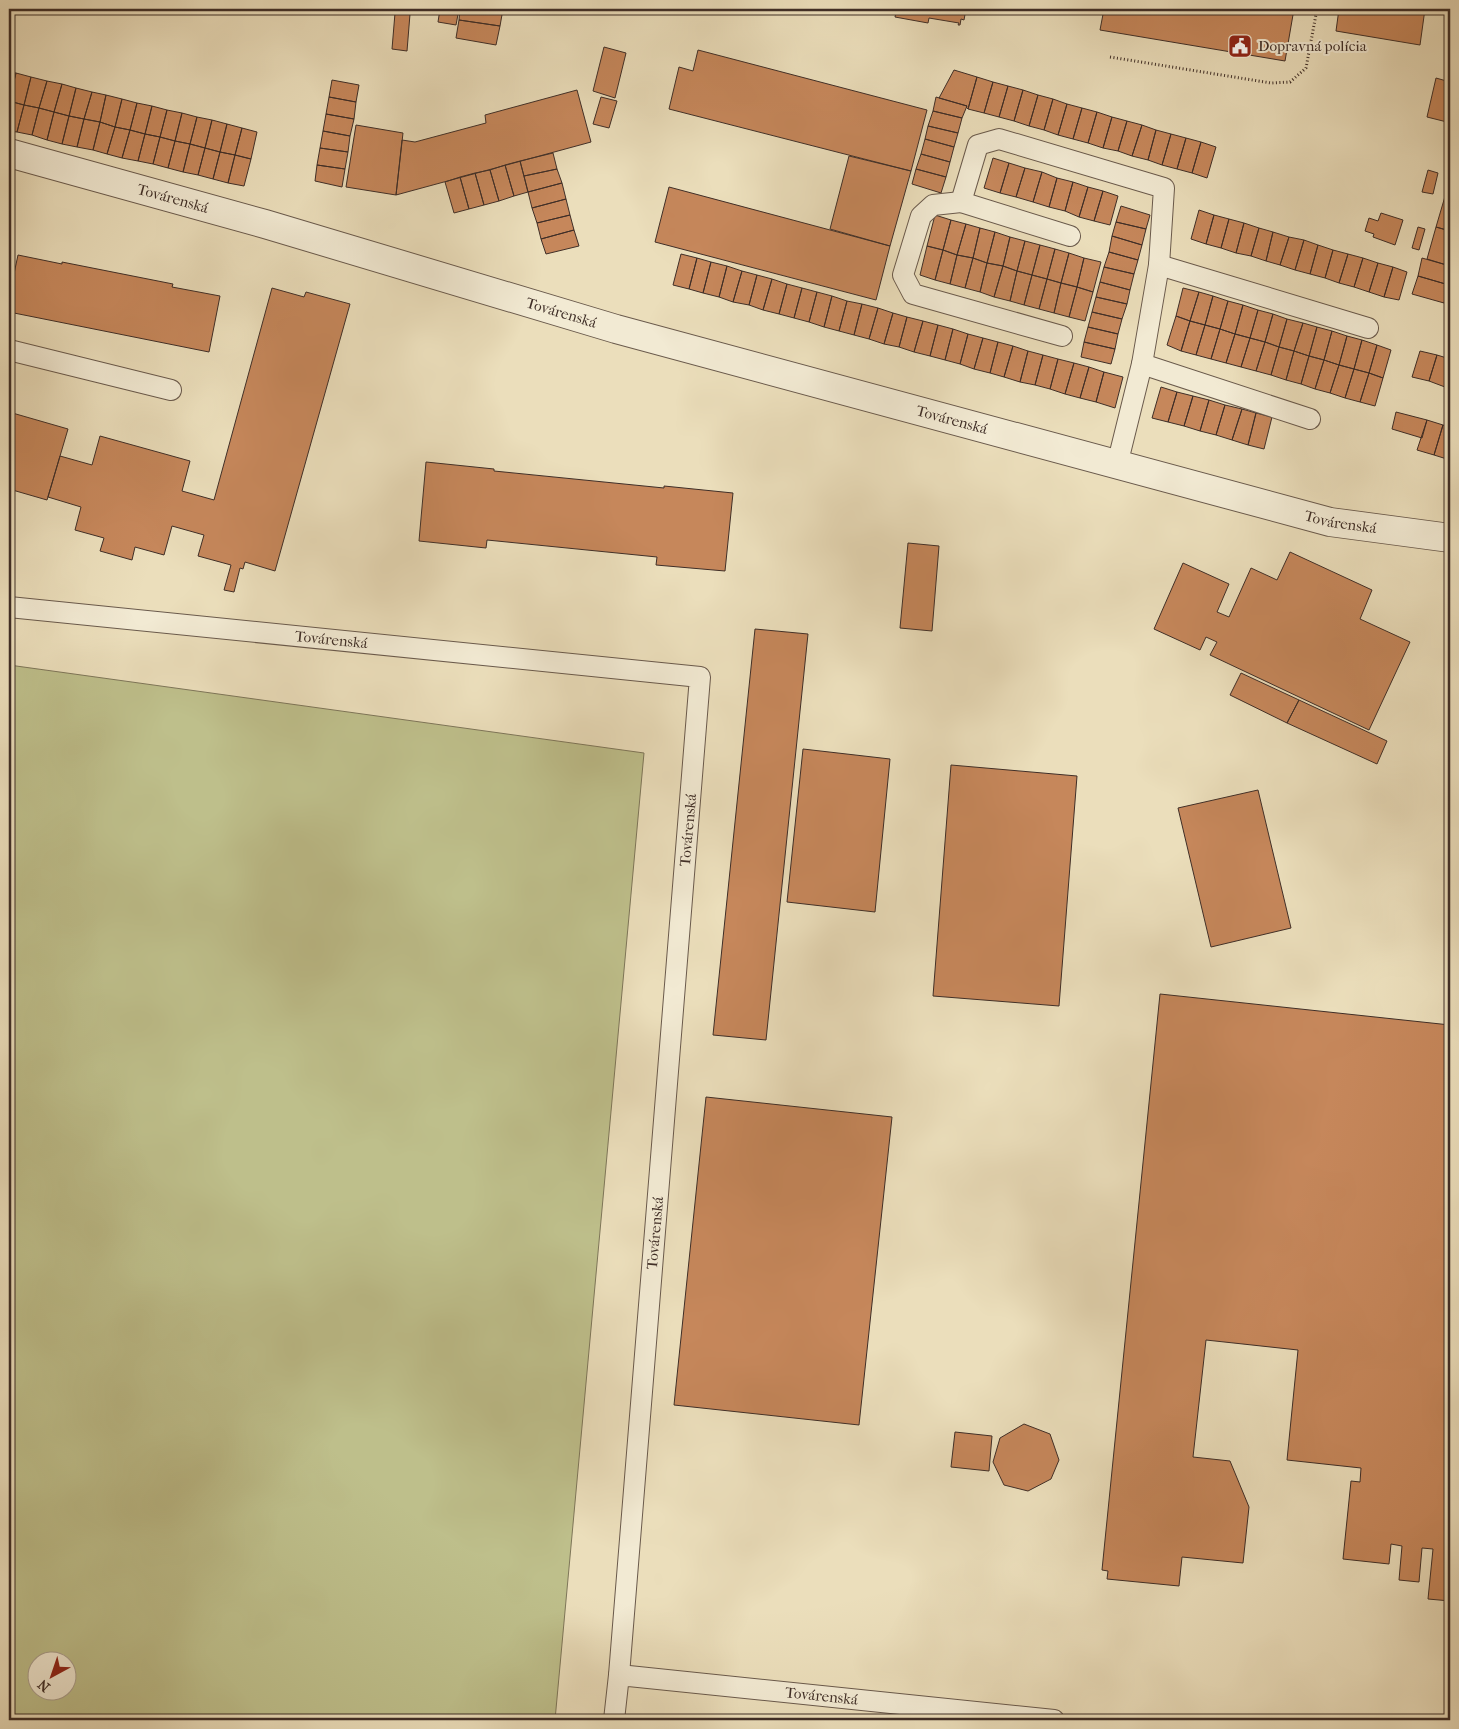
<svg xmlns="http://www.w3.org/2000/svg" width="1459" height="1729" font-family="'IM FELL French Canon',serif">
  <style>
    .green { fill: #bebf8b; stroke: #7e7659; fill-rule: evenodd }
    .building { fill: #c6875b; stroke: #3f2e27 }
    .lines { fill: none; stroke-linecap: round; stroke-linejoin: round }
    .service-casing { stroke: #6a5a4c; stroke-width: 22 }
    .minor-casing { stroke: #6a5a4c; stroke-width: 30 }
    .path { stroke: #3f2e27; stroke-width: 3; stroke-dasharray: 1 2.5; stroke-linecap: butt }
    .service { stroke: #f2ead3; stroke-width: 20 }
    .minor { stroke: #f2ead3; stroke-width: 28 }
    .labels { text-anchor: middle; stroke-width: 4; stroke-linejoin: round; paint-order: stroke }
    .poi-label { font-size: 15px; fill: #3f2e27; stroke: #f2ead3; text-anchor: start }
    .street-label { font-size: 15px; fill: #3f2e27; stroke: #f2ead3 }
  </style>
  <rect width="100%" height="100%" fill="#ebdebb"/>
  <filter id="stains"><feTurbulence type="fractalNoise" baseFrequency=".004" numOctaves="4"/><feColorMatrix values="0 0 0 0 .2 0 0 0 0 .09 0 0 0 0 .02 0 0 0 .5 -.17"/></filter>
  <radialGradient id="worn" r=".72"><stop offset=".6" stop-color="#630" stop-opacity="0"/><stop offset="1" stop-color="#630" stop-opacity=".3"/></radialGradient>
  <path class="green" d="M9,665l635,88 -89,967h-546zM38,1662h30v30h-30z"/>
  <path class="building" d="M440,9h19l-3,16 -18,-3z
    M460,9h43l-3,17 -41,-6z
    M875,9h91l-2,11 -3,-1 -1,6h-2l1,-2 -30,-5 -1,5 -33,-6 1,-5z
    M1104,9h190l-9,52 -185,-31z
    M1339,9h86l-5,36 -84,-14z
    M395,13l15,1 -3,37 -15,-2z
    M459,20l41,6 -4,19 -40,-7z
    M604,47l22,6 -11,45 -22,-7z
    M698,50l229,60 -16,61 -242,-62 10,-42 14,4z
    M954,70l23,7 -9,32 -2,-2 1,-1 -28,-8z
    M9,71l7,2 -7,28z
    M16,73l15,4 -7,28 -15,-4z
    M31,77l16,4 -8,27 -15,-3z
    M977,77l16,5 -9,31 -16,-4z
    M1436,78l14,4v27l-3,13 -20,-5z
    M332,80l27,5 -3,17 -27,-5z
    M47,81l15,3 -8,28 -15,-4z
    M993,82l15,4 -9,31 -15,-4z
    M62,84l14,4 -7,28 -15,-4z
    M1008,86l15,4 -9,31 -15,-4z
    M76,88l16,4 -8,27 -15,-3z
    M577,90l14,52 -195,53 6,-55 13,2 71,-19 -1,-8z
    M1023,90l15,5 -9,31 -15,-5z
    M92,92l14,3 -6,27 -16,-3z
    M106,95l16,4 -7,28 -15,-5z
    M1038,95l15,4 -9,31 -15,-4z
    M329,97l27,5 -2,17 -28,-5z
    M601,97l16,4 -8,27 -16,-4z
    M936,97l31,9 -5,12 -29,-7z
    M122,99l15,4 -7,27 -15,-3z
    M1053,99l14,5 -9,31 -14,-5z
    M9,101l15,4 -7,27 -8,-1z
    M137,103l15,3 -7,28 -15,-4z
    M1067,104l15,4 -9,31 -15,-4z
    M24,105l15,3 -7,27 -15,-3z
    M152,106l15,4 -7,27 -15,-3z
    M39,108l15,4 -7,28 -15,-5z
    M1082,108l15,4 -9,31 -15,-4z
    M167,110l15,3 -7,28 -15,-4z
    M933,111l29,7 -4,15 -30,-7z
    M54,112l15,4 -7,28 -15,-4z
    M1097,112l15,5 -9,31 -15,-5z
    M182,113l15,4 -7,27 -15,-3z
    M326,114l28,5 -4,17 -27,-5z
    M69,116l15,3 -7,28 -15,-3z
    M197,117l15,3 -7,28 -15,-4z
    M1112,117l15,4 -9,30 -15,-3z
    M84,119l16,3 -7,28 -16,-3z
    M212,120l15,4 -7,28 -15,-4z
    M1127,121l15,4 -10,31 -14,-5z
    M100,122l15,5 -8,27 -14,-4z
    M227,124l15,4 -7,27 -15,-3z
    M356,125l47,8 -7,62 -50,-8z
    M1142,125l14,5 -8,30 -16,-4z
    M928,126l30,7 -4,14 -29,-8z
    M115,127l15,3 -8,28 -15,-4z
    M242,128l15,4 -6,27 -16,-4z
    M130,130l15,4 -7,27 -16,-3z
    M1156,130l15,4 -9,31 -14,-5z
    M323,131l27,5 -2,16 -28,-4z
    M145,134l15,3 -7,27 -15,-3z
    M1171,134l15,4 -9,31 -15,-4z
    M160,137l15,4 -7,27 -15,-4z
    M1186,138l15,4 -9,31 -15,-4z
    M925,139l29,8 -4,15 -29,-8z
    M175,141l15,3 -7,28 -15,-4z
    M1201,142l15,5 -9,31 -15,-5z
    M190,144l15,4 -7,27 -15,-3z
    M205,148l15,4 -7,27 -15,-4z
    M320,148l28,4 -3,17 -28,-4z
    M220,152l15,3 -7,28 -15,-4z
    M553,153l4,16 -33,7 -4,-15z
    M921,154l29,8 -4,15 -30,-8z
    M235,155l16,4 -7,27 -16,-3z
    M849,156l62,15 -21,75 -60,-17z
    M993,158l16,5 -9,30 -16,-5z
    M520,161l8,31 -14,4 -9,-31z
    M1009,163l16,5 -9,29 -16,-4z
    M317,165l28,4 -3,18 -27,-6z
    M505,165l9,31 -15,5 -9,-31z
    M1025,168l17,4 -9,30 -17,-5z
    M557,169l5,14 -34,9 -4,-16z
    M916,169l30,8 -5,16 -29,-9z
    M490,170l9,31 -15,4 -9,-32z
    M1428,170l10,3 -5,21 -11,-2z
    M1042,172l15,6 -8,29 -16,-5z
    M475,173l9,32 -15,4 -9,-32z
    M460,177l9,32 -15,4 -9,-31z
    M1057,178l16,4 -8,29 -16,-4z
    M1073,182l15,5 -9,30 -14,-6z
    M562,183l4,16 -34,9 -4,-16z
    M669,187l221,59 -14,54 -221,-58z
    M1088,187l15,4 -9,30 -15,-4z
    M1103,191l15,5 -8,29 -16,-4z
    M1446,193l4,1v37l-14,-4z
    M566,199l4,16 -33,8 -5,-15z
    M1121,206l29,9 -4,14 -30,-7z
    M1199,210l15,5 -8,29 -15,-5z
    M1381,213l22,7 -8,25 -22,-8 1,-3 -9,-3 4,-13 9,3z
    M570,215l4,15 -33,9 -4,-16z
    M935,215l16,5 -8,30 -16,-4z
    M1214,215l15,4 -8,29 -15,-4z
    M1229,219l15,4 -8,30 -15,-5z
    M951,220l15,4 -9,31 -14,-5z
    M1116,222l30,7 -4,16 -30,-9z
    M1244,223l15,5 -8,28 -15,-3z
    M966,224l14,4 -7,30 -16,-3z
    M1418,227l7,2 -6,21 -7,-2z
    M1436,227l14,4v35l-23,-7z
    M980,228l15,4 -8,31 -14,-5z
    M1259,228l14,4 -7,29 -15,-5z
    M574,230l5,16 -33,8 -5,-15z
    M995,232l15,5 -7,29 -16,-3z
    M1273,232l16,5 -9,28 -14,-4z
    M1112,236l30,9 -4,15 -29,-8z
    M1010,237l15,4 -8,30 -14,-5z
    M1289,237l15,3 -9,30 -15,-5z
    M1304,240l14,5 -8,29 -15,-4z
    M1025,241l15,4 -8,30 -15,-4z
    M1040,245l15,4 -8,30 -15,-4z
    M1318,245l15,5 -8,28 -15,-4z
    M927,246l16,4 -8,30 -15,-5z
    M1055,249l14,4 -8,30 -14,-4z
    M943,250l14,5 -7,29 -15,-4z
    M1333,250l15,4 -9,29 -14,-5z
    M1109,252l29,8 -4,14 -30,-7z
    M1069,253l15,5 -7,29 -16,-4z
    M681,254l16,4 -8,31 -16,-4z
    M1348,254l15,4 -9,29 -15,-4z
    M18,255l44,9v-2l111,22 -1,3 48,9 -11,56 -200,-40v-15z
    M957,255l16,3 -8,30 -15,-4z
    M697,258l14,4 -8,31 -14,-4z
    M973,258l14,5 -7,29 -15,-4z
    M1084,258l17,4 -8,30 -16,-5z
    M1363,258l15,5 -9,29 -15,-5z
    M1422,258l28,8 -1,19 -31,-9z
    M711,262l16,4 -8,31 -16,-4z
    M987,263l16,3 -9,31 -14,-5z
    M1378,263l15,4 -9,30 -15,-5z
    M727,266l15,5 -9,31 -14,-5z
    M1003,266l14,5 -7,30 -16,-4z
    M1104,267l30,7 -4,16 -30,-8z
    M1393,267l14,5 -8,28 -15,-3z
    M742,271l15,4 -8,30 -16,-3z
    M1017,271l15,4 -8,30 -14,-4z
    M757,275l15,4 -9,31 -14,-5z
    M1032,275l15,4 -8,30 -15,-4z
    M1418,276l31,9 -5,18 -32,-9z
    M772,279l15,5 -8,30 -16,-4z
    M1047,279l14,4 -7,30 -15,-4z
    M1100,282l30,8 -3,14 -31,-7z
    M1061,283l16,4 -8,30 -15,-4z
    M787,284l15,4 -8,30 -15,-4z
    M1077,287l16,5 -8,29 -16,-4z
    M272,288l32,9 2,-5 44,12 -75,267 -30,-9 -2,7 -3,-1 -6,24 -10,-2 7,-25 -33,-9 6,-21 -32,-9 -8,29 -29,-8 -3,13 -32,-9 4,-13 -29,-8 6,-23 -33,-10 12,-41 32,9 8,-29 90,25 -8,30 32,9z
    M802,288l15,4 -8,30 -15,-4z
    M1183,288l16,4 -9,29 -14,-5z
    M817,292l15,4 -8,31 -15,-5z
    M1199,292l14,4 -8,29 -15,-4z
    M832,296l15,5 -8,30 -15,-4z
    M1213,296l15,5 -8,28 -15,-4z
    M1096,297l31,7 -5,15 -30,-7z
    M847,301l15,3 -8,31 -15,-4z
    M1228,301l15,4 -8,29 -15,-5z
    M862,304l16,4 -9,31 -15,-4z
    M1243,305l15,5 -8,28 -15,-4z
    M878,308l15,5 -9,31 -15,-5z
    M1258,310l15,4 -8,28 -15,-4z
    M1092,312l30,7 -4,15 -30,-7z
    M893,313l14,4 -8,30 -15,-3z
    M1273,314l14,5 -8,28 -14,-5z
    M1176,316l14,5 -9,30 -14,-6z
    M907,317l16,4 -9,31 -15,-5z
    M1287,319l16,4 -9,28 -15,-4z
    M923,321l15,4 -8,31 -16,-4z
    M1190,321l15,4 -9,30 -15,-4z
    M1303,323l14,4 -8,29 -15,-5z
    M938,325l15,4 -8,31 -15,-4z
    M1205,325l15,4 -9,30 -15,-4z
    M1088,327l30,7 -3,15 -31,-7z
    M1317,327l15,4 -8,29 -15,-4z
    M953,329l15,5 -8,30 -15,-4z
    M1220,329l15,5 -9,29 -15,-4z
    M1332,331l15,5 -8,29 -15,-5z
    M968,334l15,4 -9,31 -14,-5z
    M1235,334l15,4 -9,29 -15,-4z
    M1347,336l15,4 -8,29 -15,-4z
    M983,338l15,4 -8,31 -16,-4z
    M1250,338l15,4 -9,29 -15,-4z
    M1362,340l15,5 -8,28 -15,-4z
    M998,342l15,4 -9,31 -14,-4z
    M1084,342l31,7 -4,15 -30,-7z
    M1265,342l14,5 -8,28 -15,-4z
    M1377,345l14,5 -8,28 -14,-5z
    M1013,346l15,5 -8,31 -16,-5z
    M1279,347l15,4 -8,29 -15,-5z
    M1028,351l15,4 -8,30 -15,-3z
    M1294,351l15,5 -8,28 -15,-4z
    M1420,351l17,4 -8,26 -17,-4z
    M1043,355l15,4 -8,30 -15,-4z
    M1437,355l13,4v12l-5,16 -16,-6z
    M1309,356l15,4 -9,29 -14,-5z
    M1058,359l16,4 -9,31 -15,-5z
    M1324,360l15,5 -9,28 -15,-4z
    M1074,363l15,4 -9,31 -15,-4z
    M1339,365l15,4 -9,29 -15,-5z
    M1089,367l15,5 -8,30 -16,-4z
    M1354,369l15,4 -9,29 -15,-4z
    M1104,372l19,5 -8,31 -19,-6z
    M1369,373l14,5 -8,28 -15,-4z
    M1161,387l16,5 -9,30 -16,-4z
    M1177,392l16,4 -9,30 -16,-4z
    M1193,396l16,4 -9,31 -16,-5z
    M1209,400l16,5 -9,30 -16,-4z
    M1225,405l17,4 -10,31 -16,-5z
    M1242,409l14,4 -8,32 -16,-5z
    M9,412l59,17 -21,71 -38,-11z
    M1396,412l31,8 -5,18 -30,-9z
    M1256,413l16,4 -8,32 -16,-4z
    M1427,420l16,5 -9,30 -17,-5z
    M1443,425l7,2v33l-16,-5z
    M426,462l68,7v2l170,17v-2l69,7 -8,78 -69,-6 1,-8 -170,-17 -1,8 -67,-7z
    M908,543l31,3 -7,85 -32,-3z
    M1290,552l82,38 -12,29 50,23 -41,88 -159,-75 7,-13 -11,-5 -6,13 -46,-21 29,-66 46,21 -12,28 12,5 22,-49 26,12z
    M755,629l53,5 -42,406 -53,-5z
    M1241,673l58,27 -12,23 -57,-28z
    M1299,700l88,41 -10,23 -90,-41z
    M803,749l87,10 -15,153 -88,-10z
    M951,765l126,11 -18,230 -126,-10z
    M1258,790l33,138 -80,19 -33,-139z
    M1160,994l290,31v576l-22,-2 5,-50 -11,-1 -3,34 -20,-2 3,-34 -11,-2 -2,20 -46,-5 8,-78 9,1 1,-14 -74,-8 11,-110 -92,-10 -13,117 37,4 19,46 -6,56 -61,-6 -3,29 -72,-7 1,-8 -6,-1z
    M706,1097l186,20 -33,308 -185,-20z
    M1024,1424l26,10 9,26 -8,19 -23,12 -24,-6 -11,-23 7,-24z
    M955,1432l37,4 -3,35 -38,-4z"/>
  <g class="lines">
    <g class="service-casing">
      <g id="service">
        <path d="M961,202l-28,3 -12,11 -18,59 10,19 149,42"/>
        <path d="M1070,236l-109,-34 17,-57 21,-6 165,49 -5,77 -17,99 -25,101"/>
        <path d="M1159,265l209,63"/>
        <path d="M9,350l162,40"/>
        <path d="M1142,364l168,55"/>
        <path id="s1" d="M9,607l691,70 -81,998"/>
        <path id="s2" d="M614,1720l5,-45 435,45"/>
      </g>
    </g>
    <g class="minor-casing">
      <g id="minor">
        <path id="s3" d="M9,153l256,71 351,105 714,193 120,16"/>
      </g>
    </g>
    <path class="path" d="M1110,57l161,26 19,-1 16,-14 11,-59"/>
    <use href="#service" class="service"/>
    <use href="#minor" class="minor"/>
  </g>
  <defs>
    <g id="civic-square" transform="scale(1.25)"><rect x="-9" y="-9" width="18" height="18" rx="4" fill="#8f2418" stroke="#f2ead3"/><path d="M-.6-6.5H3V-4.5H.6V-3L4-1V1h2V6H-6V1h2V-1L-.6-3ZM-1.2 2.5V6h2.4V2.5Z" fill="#fff"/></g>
  </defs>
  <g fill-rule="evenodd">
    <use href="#civic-square" x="1240" y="46"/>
  </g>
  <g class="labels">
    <g class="poi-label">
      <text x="1258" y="51">Dopravná polícia</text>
    </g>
    <g class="street-label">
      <text dy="5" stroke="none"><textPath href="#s3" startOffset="170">Továrenská</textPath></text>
      <text dy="5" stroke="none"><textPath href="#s3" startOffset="575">Továrenská</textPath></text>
      <text dy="5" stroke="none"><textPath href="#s3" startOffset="980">Továrenská</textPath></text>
      <text dy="5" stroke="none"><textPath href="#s3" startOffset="1382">Továrenská</textPath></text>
      <text dy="5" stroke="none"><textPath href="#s1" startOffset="324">Továrenská</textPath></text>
      <text transform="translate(688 830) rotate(-85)" y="5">Továrenská</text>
      <text transform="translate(655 1233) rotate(-85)" y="5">Továrenská</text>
      <text dy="5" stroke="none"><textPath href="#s2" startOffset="249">Továrenská</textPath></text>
    </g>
  </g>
  <rect width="1459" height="1729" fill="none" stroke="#ebdebb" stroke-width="30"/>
  <rect x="10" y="10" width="1439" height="1709" fill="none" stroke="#3f2e27" stroke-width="2.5"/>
  <rect x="15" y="15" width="1429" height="1699" fill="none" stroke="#3f2e27"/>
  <g transform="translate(52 1676) rotate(220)"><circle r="24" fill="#f2ead3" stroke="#aa9f8e"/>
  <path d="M0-4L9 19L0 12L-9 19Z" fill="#8f2418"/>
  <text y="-8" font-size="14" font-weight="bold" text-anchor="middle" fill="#3f2e27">N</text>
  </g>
  <rect width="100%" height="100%" filter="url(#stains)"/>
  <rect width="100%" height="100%" fill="url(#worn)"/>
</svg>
